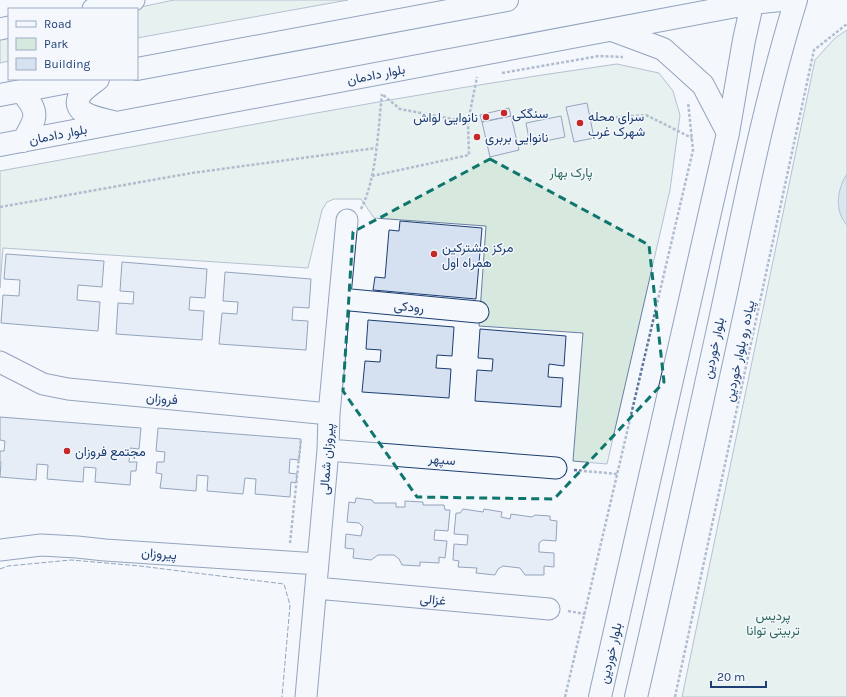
<svg xmlns="http://www.w3.org/2000/svg" width="847" height="697" font-family="Karla,Vazirmatn,sans-serif">
  <style>
    .green { fill: #d7e8df; stroke: #687fa3 }
    .water { fill: #bed0e5; stroke: #687fa3 }
    .building { fill: #d5e0f0; stroke: #1d3f73 }
    .lines { fill: none; stroke-linecap: round; stroke-linejoin: round }
    .minor-casing { stroke: #1d3f73; stroke-width: 23 }
    .major-casing { stroke: #1d3f73; stroke-width: 24 }
    .path { stroke: #5e769c; stroke-width: 2.5; stroke-dasharray: 3 2; stroke-linecap: butt }
    .minor { stroke: #f4f7fb; stroke-width: 21 }
    .major { stroke: #f4f7fb; stroke-width: 22 }
    .fence { stroke: #1d3f73; stroke-width: 1; stroke-dasharray: 5 2; stroke-linecap: butt }
    .marked { fill: none; stroke: #0f766e; stroke-width: 3; stroke-dasharray: 8 5; stroke-linejoin: round }
    .poi-dot { fill: #c62828; stroke: #f4f7fb; stroke-width: 1.5 }
    .labels { text-anchor: middle; stroke-width: 3; stroke-linejoin: round; paint-order: stroke }
    .street-label { font-size: 13px; fill: #1d3f73; stroke: #f4f7fb }
    .poi-label { font-size: 13px; fill: #1d3f73; stroke: #f4f7fb; text-anchor: start }
    .park-label { font-size: 13px; fill: #2c6c60; stroke: #f4f7fb }
  </style>
  <rect width="100%" height="100%" fill="#f4f7fb"/>
  <path class="green" d="M174,0h174l-211,38v-29h-6z
    M847,30v667h-165l133,-637 20,-22z
    M9,35v26l-9,2v-26z
    M617,64l42,9 14,18 7,24 -10,75 -63,274 -34,-3 10,-128 -104,-7 7,-100 -112,-8 -13,-19h-27l-7,3 -5,8 -14,58 -305,-20 -3,40v-117c205,-37 410,-78 617,-107z"/>
  <path class="water" d="M847,174v51c-13,-14 -10,-36 0,-51z"/>
  <path class="building" d="M587,103l7,35 -20,4 -8,-35z
    M509,108l2,8 -29,6 -2,-7z
    M511,116l8,34 -29,7 -8,-35z
    M561,116l4,21 -35,7 -4,-21z
    M400,221l82,7 -6,71 -103,-9 2,-13 10,1 4,-48 10,1z
    M6,254l98,7 -2,26 -24,-2 -1,15 23,2 -2,29 -97,-8 2,-28 16,1 1,-16 -16,-1z
    M122,262l85,7 -2,29 -15,-1 -1,13 15,1 -2,29 -86,-6 2,-31 15,1 1,-12 -14,-1z
    M225,272l86,7 -2,29 -16,-1 -1,13 16,1 -2,29 -87,-6 3,-31 15,1 1,-12 -15,-1z
    M368,320l86,7 -2,29 -15,-1 -1,13 15,1 -2,29 -87,-6 3,-31 15,1 1,-12 -15,-1z
    M480,329l86,7 -2,30 -15,-2 -1,13 15,1 -2,29 -86,-6 2,-31 15,1 1,-12 -15,-1z
    M0,417l141,11 -2,21 -9,-1 -1,14h8l-1,9h-5l-1,14 -35,-3 1,-14 -12,-1 -1,15 -36,-3 1,-14 -11,-1 -1,16 -36,-3 1,-15h-1v-11h4l1,-10 -5,-1z
    M158,428l143,11 -2,21 -9,-1 -1,14 8,1 -1,9 -5,-1 -1,15 -35,-3 1,-15 -11,-1 -2,16 -36,-3 1,-15 -11,-1 -1,16 -36,-3 2,-14 -6,-1 1,-11h7l1,-10 -9,-1z
    M356,498l16,2 2,3h22v4h9v-6l18,1v3h21l1,5h5l-2,21 -13,-1 -1,10 13,1 -2,17 -6,-1v6l-19,-1v4l-18,-1 -3,-6 -5,-4h-16l-7,5 -18,-2 1,-9 -9,-1 1,-14 15,2 2,-9 -4,-4 -12,-1 2,-20 6,1z
    M463,509l20,3 1,-3 18,3 -1,5 9,2 1,-5 21,3 3,-2 15,1v4l7,1 -1,20 -13,-1 -4,3v9l15,1v14l-10,-1v9h-19l-5,-7 -17,-2 -5,3 -3,6 -19,-2 1,-5 -19,-1 1,-6 -6,-1 1,-16 13,1 1,-10 -14,-1 2,-21h4z"/>
  <g class="lines">
    <g class="minor-casing">
      <path id="minor" d="M93,9l41,-9
        M0,29l9,-2
        M340,299l138,13
        M0,362l43,22 25,5 261,25
        M328,450l228,18
        M0,550l41,-5 36,2 28,3 213,14
        M316,588l233,21
        M306,697l22,-247 1,-36 18,-194"/>
    </g>
    <g class="major-casing">
      <path id="major" d="M612,30l51,19 19,17 21,19 25,48
        M137,69l370,-69
        M98,79c-6,5 -16,11 -19,18 -8,18 23,22 34,25
        M21,91c19,22 16,26 2,50
        M0,95l84,-16
        M0,145l752,-142 29,-3
        M600,697l128,-564 16,-93 9,-40
        M636,697c31,-133 60,-267 89,-400 21,-100 41,-200 71,-297"/>
    </g>
    <path class="path" d="M502,73l97,-17 24,1
      M591,119l55,-4 46,23
      M468,122l9,-45
      M372,176l97,-21 -1,-33 -68,-13 -18,-15
      M0,207l192,-34 184,-25
      M361,209c16,-32 17,-80 21,-115
      M574,470l43,4
      M290,543l11,-104
      M568,611l17,3
      M565,697l128,-547 -5,-48
      M675,697l139,-647 33,-26"/>
    <use href="#minor" class="minor"/>
    <use href="#major" class="major"/>
    <path class="fence" d="M0,569l8,-3 63,-6 69,6 144,18 6,21 -8,92"/>
  </g>
  <path d="M0 0H847V697H0ZM490,159l159,86 15,137 -110,117 -137,-2 -74,-106 10,-159z" fill="#f4f7fb" fill-opacity=".55" fill-rule="evenodd"/>
  <path class="marked" d="M490,159l159,86 15,137 -110,117 -137,-2 -74,-106 10,-159z"/>
  <g class="poi-dot">
    <circle cx="504" cy="113" r="4"/>
    <circle cx="486" cy="117" r="4"/>
    <circle cx="580" cy="123" r="4"/>
    <circle cx="477" cy="137" r="4"/>
    <circle cx="434" cy="254" r="4"/>
    <circle cx="67" cy="451" r="4"/>
  </g>
  <g class="labels">
    <g class="street-label">
      <text transform="translate(376 74) rotate(-11)" y="5">بلوار دادمان</text>
      <text transform="translate(58 134) rotate(-11)" y="5">بلوار دادمان</text>
      <text transform="translate(409 306) rotate(5)" y="5">رودکی</text>
      <text transform="translate(713 348) rotate(-78)" y="5">بلوار خوردین</text>
      <text transform="translate(739 351) rotate(-78)" y="5">پیاده رو بلوار خوردین</text>
      <text transform="translate(162 398) rotate(5)" y="5">فروزان</text>
      <text transform="translate(326 459) rotate(-86)" y="5">پیروزان شمالی</text>
      <text transform="translate(442 459) rotate(5)" y="5">سپهر</text>
      <text transform="translate(159 553) rotate(4)" y="5">پیروزان</text>
      <text transform="translate(433 599) rotate(5)" y="5">غزالی</text>
      <text transform="translate(610 653) rotate(-77)" y="5">بلوار خوردین</text>
    </g>
    <g class="poi-label">
      <text x="512" y="118">سنگکی</text>
      <text x="588" y="121">سرای محله<tspan x="588" dy="15">شهرک غرب</tspan></text>
      <text x="478" y="122" text-anchor="end">نانوایی لواش</text>
      <text x="485" y="142">نانوایی بربری</text>
      <text x="442" y="252">مرکز مشترکین<tspan x="442" dy="15">همراه اول</tspan></text>
      <text x="75" y="456">مجتمع فروزان</text>
    </g>
    <g class="park-label">
      <text x="571" y="177">پارک بهار</text>
      <text x="773" y="620">پردیس<tspan x="773" dy="15">تربیتی توانا</tspan></text>
    </g>
  </g>
  <rect x="8" y="8" width="130" height="72" fill="#f4f7fb" stroke="#9eadc5"/>
  <rect x="16" y="21" width="20" height="6" fill="#f4f7fb" stroke="#9eadc5"/>
  <text x="44" y="28" font-size="12" fill="#1d3f73">Road</text>
  <rect x="16" y="38" width="20" height="12" fill="#d7e8df" stroke="#9eadc5"/>
  <text x="44" y="48" font-size="12" fill="#1d3f73">Park</text>
  <rect x="16" y="58" width="20" height="12" fill="#d5e0f0" stroke="#9eadc5"/>
  <text x="44" y="68" font-size="12" fill="#1d3f73">Building</text>
  <path d="M711 681v6h55v-6" fill="none" stroke="#1d3f73" stroke-width="2"/>
  <text x="717" y="681" font-size="12" fill="#1d3f73" stroke="#f4f7fb" stroke-width="3" paint-order="stroke">20 m</text>
</svg>
